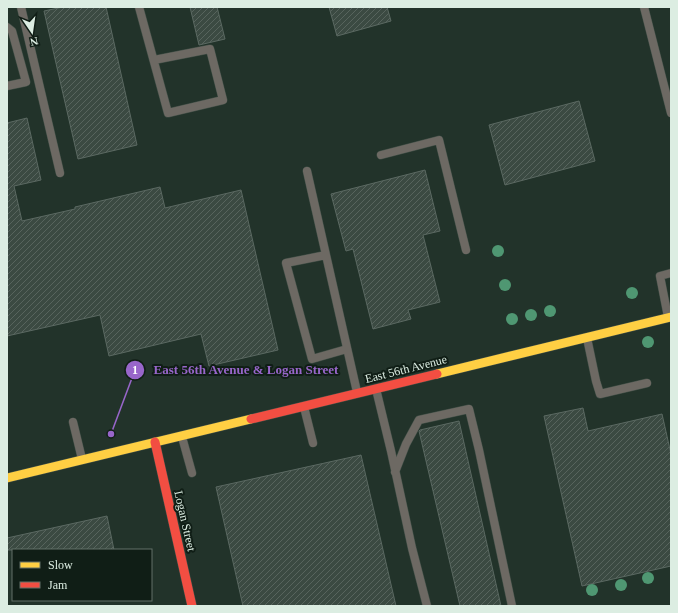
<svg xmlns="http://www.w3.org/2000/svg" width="678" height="613" font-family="Georgia,serif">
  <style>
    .building { fill: url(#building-hatch); stroke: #5b6962 }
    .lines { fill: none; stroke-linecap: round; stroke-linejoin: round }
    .lane-casing { stroke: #414f47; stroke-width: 9 }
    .slow-casing { stroke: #414f47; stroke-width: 10 }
    .jam-casing { stroke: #414f47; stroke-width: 10 }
    .lane { stroke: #6d6963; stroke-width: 8 }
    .slow { stroke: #ffcf43; stroke-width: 9 }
    .jam { stroke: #f24e42; stroke-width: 9 }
    .tree { fill: #4f9772 }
    .labels { text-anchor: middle; stroke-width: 4; stroke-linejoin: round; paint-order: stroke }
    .street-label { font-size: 12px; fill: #dcede2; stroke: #101e16 }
    .leader { fill: none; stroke: #9866ca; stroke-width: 1.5 }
    .callout-dot { fill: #9866ca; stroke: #101e16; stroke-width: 1.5 }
    .mark-label { font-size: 12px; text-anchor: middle; font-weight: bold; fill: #fff }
    .callout-label { font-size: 13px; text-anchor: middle; font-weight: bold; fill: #9866ca; stroke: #101e16; stroke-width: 4; stroke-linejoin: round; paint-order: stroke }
  </style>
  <defs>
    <pattern id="building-hatch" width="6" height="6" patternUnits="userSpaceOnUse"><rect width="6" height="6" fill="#3b4a42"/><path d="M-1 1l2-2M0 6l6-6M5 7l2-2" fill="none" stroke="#57645d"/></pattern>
  </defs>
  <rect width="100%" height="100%" fill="#22332a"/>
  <path class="building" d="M63,7h43l31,138 -59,14 -34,-148z
    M190,7h27l8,32 -26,6z
    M329,7h58l4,14 -54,15z
    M579,101l16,60 -90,24 -16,-60z
    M27,118l14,62 -27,6 8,35 53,-12v-2l85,-20 5,21 76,-18 37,160 -69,16 -8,-32 -92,22 -9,-41 -93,21v-213z
    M425,170l15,61 -17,4 17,67 -32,8 3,9 -38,10 -20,-80 -7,2 -15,-57z
    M583,408l5,23 74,-17 9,40v112l-89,20 -38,-170z
    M459,421l42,185h-41l-41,-175 1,-1z
    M361,455l35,151h-153l-27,-119z
    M107,516l7,34h-107v-12z"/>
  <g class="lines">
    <g class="lane-casing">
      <path id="lane" d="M21,7l39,166
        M139,7l29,106 55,-13 -13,-51 -56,11
        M644,7l27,106
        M7,27l5,4 14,51 -19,4
        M381,155l58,-15 27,110
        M307,171l50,221
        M326,255l-40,8 26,96 35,-10
        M668,317l-8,-41 11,-3
        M587,338l9,43 4,13 47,-11
        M376,389l15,62 21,97 15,58
        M304,407l9,36
        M73,422l9,37
        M182,437l10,36
        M395,472l11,-28 13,-24 50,-11 10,41 33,156"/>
    </g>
    <g class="slow-casing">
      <path id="slow" d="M437,374l234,-57
        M7,478l244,-59"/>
    </g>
    <g class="jam-casing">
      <path id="jam" d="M251,419l186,-45
        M155,442l37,164"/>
    </g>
    <use href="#lane" class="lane"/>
    <use href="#slow" class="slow"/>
    <use href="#jam" class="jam"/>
  </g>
  <g class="tree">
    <circle cx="498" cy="251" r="6"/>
    <circle cx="505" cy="285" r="6"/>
    <circle cx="632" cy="293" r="6"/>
    <circle cx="550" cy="311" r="6"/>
    <circle cx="531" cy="315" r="6"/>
    <circle cx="512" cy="319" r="6"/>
    <circle cx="648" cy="342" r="6"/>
    <circle cx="648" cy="578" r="6"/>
    <circle cx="621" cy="585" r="6"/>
    <circle cx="592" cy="590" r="6"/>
  </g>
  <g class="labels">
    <g class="street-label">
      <text transform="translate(406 369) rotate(-14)" y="4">East 56th Avenue</text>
      <text transform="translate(185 521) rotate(77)" y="4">Logan Street</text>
    </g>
  </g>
  <path class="leader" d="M111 434L135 370"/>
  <g class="callout-dot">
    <circle cx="111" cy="434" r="4"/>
    <circle cx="135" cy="370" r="10"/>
  </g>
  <g class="mark-label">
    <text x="135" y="374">1</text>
  </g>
  <g class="callout-label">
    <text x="246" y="374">East 56th Avenue &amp; Logan Street</text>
  </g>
  <rect width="678" height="613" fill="none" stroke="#dcede2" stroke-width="16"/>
  <rect x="12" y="549" width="140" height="52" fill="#101e16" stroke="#627168"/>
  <rect x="20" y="562" width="20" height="6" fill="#ffcf43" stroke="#627168"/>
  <text x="48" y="569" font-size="12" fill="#dcede2">Slow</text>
  <rect x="20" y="582" width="20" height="6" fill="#f24e42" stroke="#627168"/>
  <text x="48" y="589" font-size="12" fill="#dcede2">Jam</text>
  <g transform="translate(32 32) rotate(167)" stroke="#101e16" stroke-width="3" paint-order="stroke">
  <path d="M0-3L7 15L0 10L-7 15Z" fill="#dcede2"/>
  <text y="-6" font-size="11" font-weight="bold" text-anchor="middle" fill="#dcede2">N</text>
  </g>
</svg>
